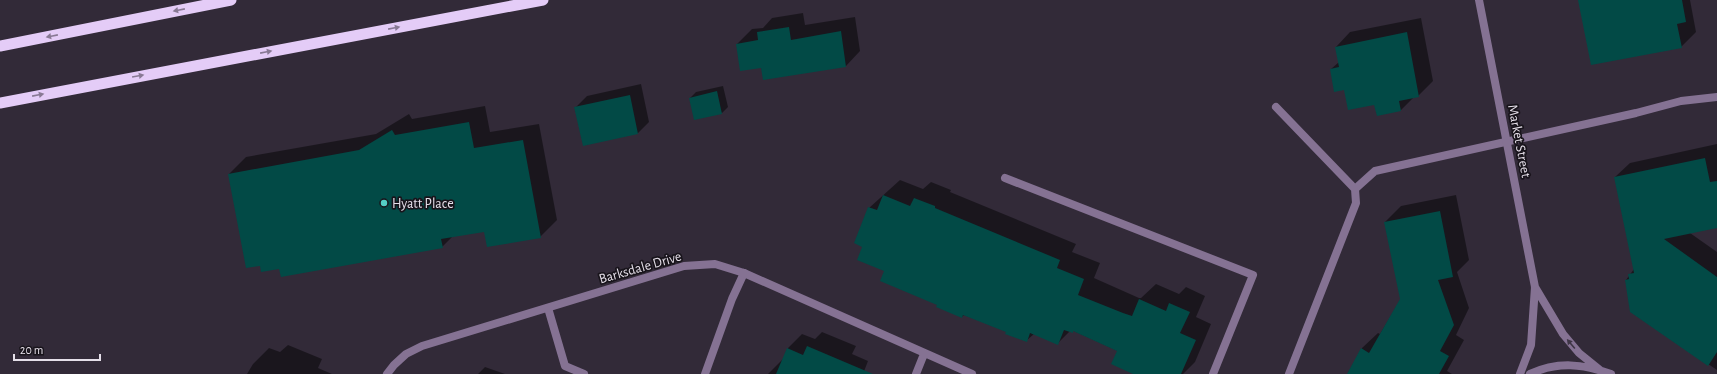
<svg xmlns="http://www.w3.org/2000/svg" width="1717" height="374" font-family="'Alegreya Sans',sans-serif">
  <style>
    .shadow { fill: #0007 }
    .building { fill: #024a46 }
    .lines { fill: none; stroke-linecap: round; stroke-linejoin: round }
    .service { stroke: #857293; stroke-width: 8 }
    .minor { stroke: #857293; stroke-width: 8 }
    .trunk { stroke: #e4ccf7; stroke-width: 11 }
    .oneway { fill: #887994 }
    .oneway2 { fill: #3e3545 }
    .poi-dot { fill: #55cec5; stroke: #18141b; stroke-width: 1.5 }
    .labels { text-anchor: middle; stroke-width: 3.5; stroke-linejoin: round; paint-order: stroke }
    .street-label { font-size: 14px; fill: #e5dfe9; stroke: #18141b }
    .poi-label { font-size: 14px; fill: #e5dfe9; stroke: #18141b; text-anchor: start }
  </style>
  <rect width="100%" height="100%" fill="#322a38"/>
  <path class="shadow" d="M1579,0h111l6,32 -15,15z
    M803,13l2,12 50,-8 5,34 -14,15 -82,13 -3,-13 -24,-22 15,-15 11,-1 9,-10z
    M1421,18l12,63 -15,15 -4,1 -14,14 -25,-7 -30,-15 -14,-20 8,-7 -3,-15 14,-15z
    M641,84l8,38 -11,11 -54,12 -9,-37 12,-12z
    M723,86l5,21 -6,6 -32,-15 6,-6z
    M485,106l5,26 49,-8 18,96 -17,17 -55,-6 -32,5 -11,11 -162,21 -20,-4 -31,-90 17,-17 130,-23 33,-20 3,5z
    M1717,144v83l-27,6 27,19v118l-86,-58 -5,-32 8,-11 -19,-92 15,-14z
    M900,180l23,9 8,-7 20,8 -1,2 126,52 -4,8 28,11 -6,15 45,20h2l15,-14 23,10 7,-7 19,9 -9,21 15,7 -16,38 -12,12h-47l-18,-23 -44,-20h-4l-12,12 -24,-9 -8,7 -19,-10 -43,-16 -2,2 -24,-13 -53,-33 -22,-25 6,-38z
    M1456,195l13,65 -12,12 12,36 -13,27 8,5 -17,31 5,3 -104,-1 14,-25 16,-15 2,1 21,-35 -16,-77 16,-16z
    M822,332l34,14 -4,8 16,7 -5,13h-95l16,-16 4,-10 14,-14 13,5z
    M288,345l34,14 -4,9 14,6h-85l6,-10 16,-16 11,4z
    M485,367l20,7h-27z"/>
  <path class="building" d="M1578,0h104l4,22 -9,2 5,24 -91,17z
    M789,27l2,13 50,-9 5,36 -83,13 -2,-12 -21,3 -4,-27 22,-4 -1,-8z
    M1407,32l12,65 -20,4 2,10 -24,5 -3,-11 -26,5 -4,-20 -10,2 -4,-23 9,-2 -4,-20z
    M717,91l5,23 -28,6 -5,-22z
    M630,95l8,39 -55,12 -9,-39z
    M469,122l5,26 49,-8 18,98 -54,9 -3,-15 -43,7 2,9 -162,29 -2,-8 -18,3 -1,-6 -14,2 -18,-94 131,-24 33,-20 3,5z
    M1705,158l5,24 7,-1v47l-53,11 53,38v75l-9,14 -78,-54 -5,-32 4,-1 -1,-5 6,-1 -20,-96z
    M883,195l27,11 4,-8 21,8v2l125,52 -3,8 27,11 -6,16 45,18 9,3 7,-17 27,12 3,-8 21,9 -10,21 16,7 -15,34h-48l-22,-10 6,-13 -44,-20v2l-9,-3 -6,15 -28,-12 -3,9 -22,-8 1,-2 -43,-17 -1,3 -26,-11 1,-2 -57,-24 4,-10 -27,-11 5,-13 -8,-4 14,-36 9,3z
    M1440,211l13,66 -15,3 16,45 -14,26 9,5 -10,18h-92l14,-26 8,5 31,-54 -16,-77z
    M807,346l66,28h-97l11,-26 16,7z"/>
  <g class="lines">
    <path class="service" d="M1276,107l79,82 1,14 -67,171
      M1005,178l248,97 -40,99
      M1355,189l20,-18 261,-58 45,-12 36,-4
      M548,308l17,58 19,8
      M705,374l27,-75 12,-26"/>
    <path class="minor" d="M1479,0l56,287 -4,58 -11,29
      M1535,287l28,47 16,19 21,17
      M387,374l7,-9 12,-11 16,-8 262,-80 31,-2 29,9 228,101
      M916,374l8,-20
      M1530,374c28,-13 53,-10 81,0"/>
    <path class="trunk" d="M0,46l231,-46
      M0,103l543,-103"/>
  </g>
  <defs><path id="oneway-solid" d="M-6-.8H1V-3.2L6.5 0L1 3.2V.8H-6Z"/></defs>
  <g class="oneway">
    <use href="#oneway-solid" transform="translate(179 10) rotate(169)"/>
    <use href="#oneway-solid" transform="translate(394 28) rotate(-11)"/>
    <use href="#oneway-solid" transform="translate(52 36) rotate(169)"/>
    <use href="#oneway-solid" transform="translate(266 52) rotate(-11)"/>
    <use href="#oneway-solid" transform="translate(138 76) rotate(-10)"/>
    <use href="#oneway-solid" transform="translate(38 95) rotate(-11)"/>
  </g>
  <use class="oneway2" href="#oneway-solid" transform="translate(1571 344) rotate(-130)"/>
  <circle class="poi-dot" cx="384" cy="203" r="4"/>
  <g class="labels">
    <g class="street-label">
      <text transform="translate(1520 141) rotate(79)" y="5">Market Street</text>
      <text transform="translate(640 267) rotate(-16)" y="5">Barksdale Drive</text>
    </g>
    <g class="poi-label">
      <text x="392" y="208">Hyatt Place</text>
    </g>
  </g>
  <path d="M14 354v6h86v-6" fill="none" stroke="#e5dfe9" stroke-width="2"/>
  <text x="20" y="354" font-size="12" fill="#e5dfe9" stroke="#18141b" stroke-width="3" paint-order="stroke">20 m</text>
</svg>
